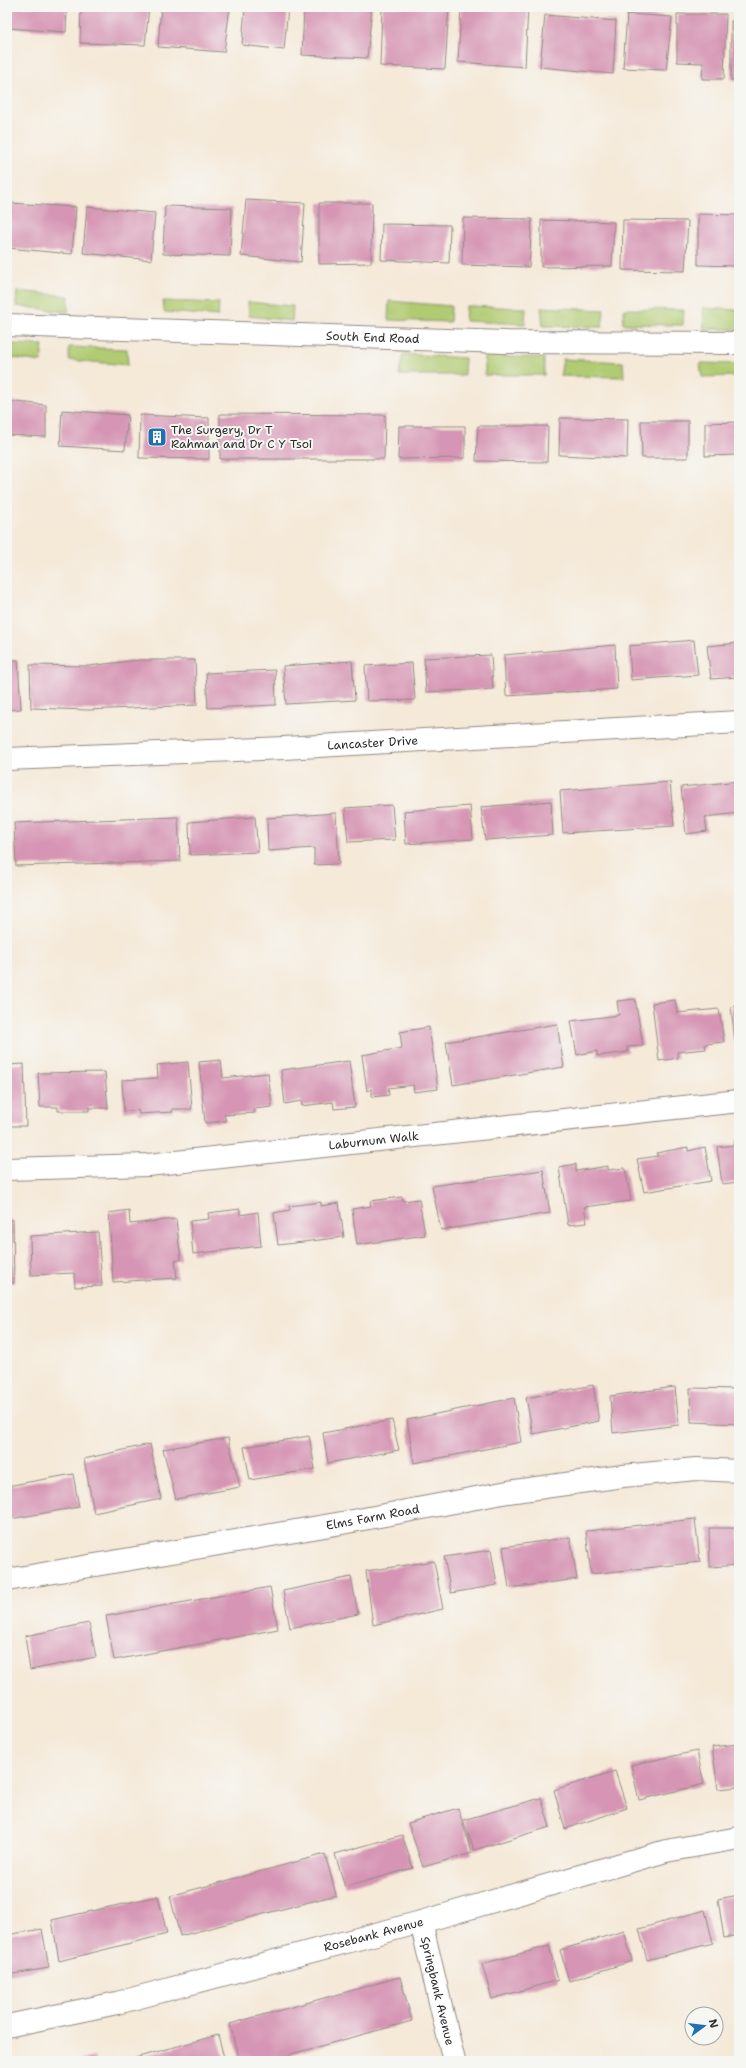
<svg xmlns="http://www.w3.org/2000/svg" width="746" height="2068" font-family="'Shantell Sans',sans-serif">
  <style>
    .green { fill: #b0cb71; stroke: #6e7b4e }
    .building { fill: #d695b4 }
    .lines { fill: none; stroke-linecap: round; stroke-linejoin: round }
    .minor-casing { stroke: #908a82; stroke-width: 24 }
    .tertiary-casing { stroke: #908a82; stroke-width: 24 }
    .minor { stroke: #fff; stroke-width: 22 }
    .tertiary { stroke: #fff; stroke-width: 22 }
    .labels { text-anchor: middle; stroke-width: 4; stroke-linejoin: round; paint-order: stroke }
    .street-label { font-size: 12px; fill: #2b2b2b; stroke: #f6f6f2 }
    .poi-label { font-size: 12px; fill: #2b2b2b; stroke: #f6f6f2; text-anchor: start }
  </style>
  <rect width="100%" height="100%" fill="#f6f6f2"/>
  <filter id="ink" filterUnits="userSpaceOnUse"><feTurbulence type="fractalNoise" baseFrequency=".025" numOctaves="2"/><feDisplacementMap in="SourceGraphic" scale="8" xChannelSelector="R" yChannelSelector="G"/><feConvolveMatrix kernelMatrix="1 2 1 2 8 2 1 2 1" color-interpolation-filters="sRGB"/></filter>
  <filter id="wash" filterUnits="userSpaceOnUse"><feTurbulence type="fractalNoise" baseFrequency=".012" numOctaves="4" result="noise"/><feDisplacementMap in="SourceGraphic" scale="16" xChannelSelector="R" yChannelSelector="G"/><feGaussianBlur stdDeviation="0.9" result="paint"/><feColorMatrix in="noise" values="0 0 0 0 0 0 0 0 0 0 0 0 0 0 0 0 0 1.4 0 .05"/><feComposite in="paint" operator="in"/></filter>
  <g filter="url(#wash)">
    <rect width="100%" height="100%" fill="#f5e9d8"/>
    <path class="green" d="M17,291l52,5 -1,16 -52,-6z
      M163,301l56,2 -1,13 -54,-4z
      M389,301l62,5 -1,16 -62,-2z
      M248,302l45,4 -1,15 -43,-5z
      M466,306l60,2 -1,16 -60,-3z
      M541,307l63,3 -2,17 -59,-1z
      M703,308l36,2v19h-35z
      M624,309l60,1 -1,15 -60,-1z
      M7,344l36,1 -2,17 -34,-5z
      M69,347l58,2 1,16 -59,-5z
      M403,354l62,4 -1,17h-65z
      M485,356l59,2v17h-59z
      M563,359l60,3 1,15 -64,-1z
      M700,363l39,1v12l-37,1z"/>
    <g id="blocks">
      <path class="building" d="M7,7h60l-1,25 -59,-4z
        M81,7h68l-4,38 -65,-2z
        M161,7h69l-6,45 -66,-5z
        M245,7h43l-4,43 -42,-5z
        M304,7h68l-5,51 -65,-3z
        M382,7h67l-4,62 -65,-3z
        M461,7h67l-3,60 -67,-5z
        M627,14l45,3 -6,53 -43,-2z
        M677,14h49l-2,65h-22l1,-16 -26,-1z
        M545,15l71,6 -3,53 -73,-7z
        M731,21h8v59h-8z
        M246,200l59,3 -4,59 -60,-6z
        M9,203l67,4 -4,47 -65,-6z
        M319,203h53l-1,60 -52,1z
        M165,206l67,2 -2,48 -67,-2z
        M87,207l68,6 -4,47 -68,-7z
        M698,214l41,1v51l-41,-1z
        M463,218l69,1 -3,48 -67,-2z
        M541,220l73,2 -2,44 -71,1z
        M623,220l65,1 -3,50 -63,-1z
        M382,224l68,1 -1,38 -68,-3z
        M7,401l39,4v32l-39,-2z
        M62,410l66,5 -3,35 -65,-4z
        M220,414l165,1 -1,44h-164z
        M140,415l69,3v41l-70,-1z
        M560,418l68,1 -1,39 -68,-3z
        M641,421h47v37h-46z
        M739,422v33l-34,1v-33z
        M399,426h66v32l-67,1z
        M478,426h70l-1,36 -71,-1z
        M694,640l4,35 -67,5 -2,-34z
        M739,643v34l-28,2 -4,-33z
        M615,645l2,44 -111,7 -2,-41z
        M491,655l2,34 -67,3 -2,-34z
        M7,660h11l3,49 -14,1z
        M139,660h56l2,45 -109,5 -57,-2 -1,-43 58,1z
        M352,661l3,39 -69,4 -3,-38z
        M412,663l3,37 -48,1 -2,-35z
        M275,670l1,35 -68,3 -2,-35z
        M739,781v32l-34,4 2,14 -21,3 -5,-47z
        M670,782l4,44 -111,7 -3,-42z
        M551,801l2,34 -68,5 -4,-33z
        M392,805l3,35 -47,2 -3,-34z
        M470,806l3,33 -67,5 -2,-33z
        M336,813l3,51 -25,1v-17l-46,3 -1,-33z
        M178,817l2,44 -164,5 -2,-43z
        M255,817l3,35 -68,3 -1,-33z
        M635,999l8,47 -16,1 1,5 -31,4v-5l-20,4 -6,-34 48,-6 -2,-14z
        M675,1000l2,13 42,-4 5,33 -19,2 1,5 -29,3 1,6 -19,3 -7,-58z
        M739,1006v35l-4,1 -4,-35z
        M557,1024l7,43 -111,18 -7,-43z
        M429,1027l9,62 -24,3 -1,-7 -25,3 1,7 -17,2v-8l-5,2 -5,-36 40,-7 -2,-16z
        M221,1060l2,18 45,-5 4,34 -18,2 1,4 -31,2 2,6 -21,2 -6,-61z
        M349,1061l6,46 -21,2 -1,-7 -31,4 -1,-5 -16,3 -4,-34z
        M188,1062l4,47h-20l1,3 -34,2 -1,-4 -14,2 -2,-32 36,-2 -1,-13z
        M24,1064l2,62h-19v-61z
        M105,1072l3,36h-19v3h-31v-4h-18l-2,-34z
        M735,1141h4v41l-17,2 -5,-37 19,-2z
        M688,1147v4l17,-4 6,34 -67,11 -7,-33 21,-3 -2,-3z
        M576,1164v7l32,-5v4l17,-2 6,33 -47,6 3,16 -19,2 -9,-58z
        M543,1170l7,43 -109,17 -9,-44z
        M402,1197l1,4 16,-2 6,36 -68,10 -5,-36 19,-3 -1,-5z
        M321,1202v4l18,-3 5,34 -66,8 -4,-32 16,-3 -1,-4z
        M240,1209v6l18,-3 3,34 -68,8 -3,-33 19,-2 -1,-6z
        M129,1210l1,14 46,-5 5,41h-6l2,18 -64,4 -4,-69z
        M7,1220h6l1,63h-7z
        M98,1232l4,54 -27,1 -1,-14 -43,2 -1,-39z
        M593,1385l6,36 -66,13 -7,-36z
        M675,1387l4,38 -66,8 -3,-37z
        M690,1388l49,1v35l-48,-2z
        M514,1398l7,44 -107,21 -7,-43z
        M392,1420l7,30 -71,13 -5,-30z
        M309,1436l6,33 -65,11 -6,-33z
        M228,1438l12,49 -64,12 -13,-50z
        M150,1444l11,55 -67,14 -10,-54z
        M73,1474l6,33 -69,12 -3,-33z
        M695,1519l5,43 -109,12 -5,-43z
        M709,1528h30v37l-29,2z
        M570,1537l7,42 -68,9 -6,-41z
        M491,1550l6,35 -46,8 -7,-36z
        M434,1561l9,48 -70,16 -7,-54z
        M351,1577l7,37 -68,14 -7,-37z
        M270,1587l8,42 -164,31 -8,-44z
        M89,1623l7,34 -66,13 -5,-34z
        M7,1666l2,9 -2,1z
        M739,1744v43l-21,2 -6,-42z
        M697,1751l7,33 -65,16 -8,-35z
        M615,1771l12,37 -62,21 -11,-39z
        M541,1798l9,29 -76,23 -11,-30z
        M458,1808l14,45 -49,14 -15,-44z
        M402,1835l11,33 -68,19 -10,-33z
        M325,1854l11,41 -156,41 -10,-40z
        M739,1895v40l-15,3 -6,-39z
        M158,1896l9,38 -108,27 -7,-41z
        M705,1910l8,33 -66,17 -8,-31z
        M42,1929l7,39 -42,7v-40z
        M624,1931l8,30 -63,20 -9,-31z
        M549,1946l9,34 -66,19 -10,-35z
        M400,1977l12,44 -146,40h-27l-9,-37z
        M218,2035l7,26h-101z
        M95,2057l1,4h-16v-1z"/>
    </g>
  </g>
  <g filter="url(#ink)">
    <use href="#blocks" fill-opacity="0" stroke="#908a82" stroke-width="1"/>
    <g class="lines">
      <g class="minor-casing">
        <g id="minor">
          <path id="s1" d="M7,759l277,-11 455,-26"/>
          <path id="s2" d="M7,1169l141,-4 591,-64"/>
          <path id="s3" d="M7,1580l335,-57 166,-31 115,-16 73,-7 43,2"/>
          <path id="s4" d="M421,1922l33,139"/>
          <path id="s5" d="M7,2026l110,-23 304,-81 245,-71 73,-13"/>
        </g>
      </g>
      <g class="tertiary-casing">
        <g id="tertiary">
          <path id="s6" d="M7,325l498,17 234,1"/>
        </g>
      </g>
      <use href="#minor" class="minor"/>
      <use href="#tertiary" class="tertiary"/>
    </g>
  </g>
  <defs>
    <g id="building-square" transform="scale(1)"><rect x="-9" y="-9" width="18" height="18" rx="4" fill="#1f6fb2" stroke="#f6f6f2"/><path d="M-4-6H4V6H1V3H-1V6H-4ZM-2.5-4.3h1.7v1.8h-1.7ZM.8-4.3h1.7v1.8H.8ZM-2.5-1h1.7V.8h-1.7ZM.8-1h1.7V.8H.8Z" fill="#fff"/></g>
  </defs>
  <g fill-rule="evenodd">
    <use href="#building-square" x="157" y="437"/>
  </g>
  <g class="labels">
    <g class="street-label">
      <text dy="4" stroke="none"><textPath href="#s6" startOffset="366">South End Road</textPath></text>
      <text dy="4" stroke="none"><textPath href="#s1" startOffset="366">Lancaster Drive</textPath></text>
      <text dy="4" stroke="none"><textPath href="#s2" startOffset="368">Laburnum Walk</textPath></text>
      <text dy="4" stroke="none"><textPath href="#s3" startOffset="371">Elms Farm Road</textPath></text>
      <text dy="4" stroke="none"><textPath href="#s5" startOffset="378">Rosebank Avenue</textPath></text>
      <text dy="4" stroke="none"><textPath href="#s4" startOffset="71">Springbank Avenue</textPath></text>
    </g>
    <g class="poi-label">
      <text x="171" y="434">The Surgery, Dr T<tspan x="171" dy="14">Rahman and Dr C Y Tsoi</tspan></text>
    </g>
  </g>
  <rect width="746" height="2068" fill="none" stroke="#f6f6f2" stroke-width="24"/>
  <g transform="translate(704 2026) rotate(75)"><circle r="19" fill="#f6f6f2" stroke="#a5a5a2"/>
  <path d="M0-3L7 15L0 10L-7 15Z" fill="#1f6fb2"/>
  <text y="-6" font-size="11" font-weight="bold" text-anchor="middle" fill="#2b2b2b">N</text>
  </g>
</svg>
